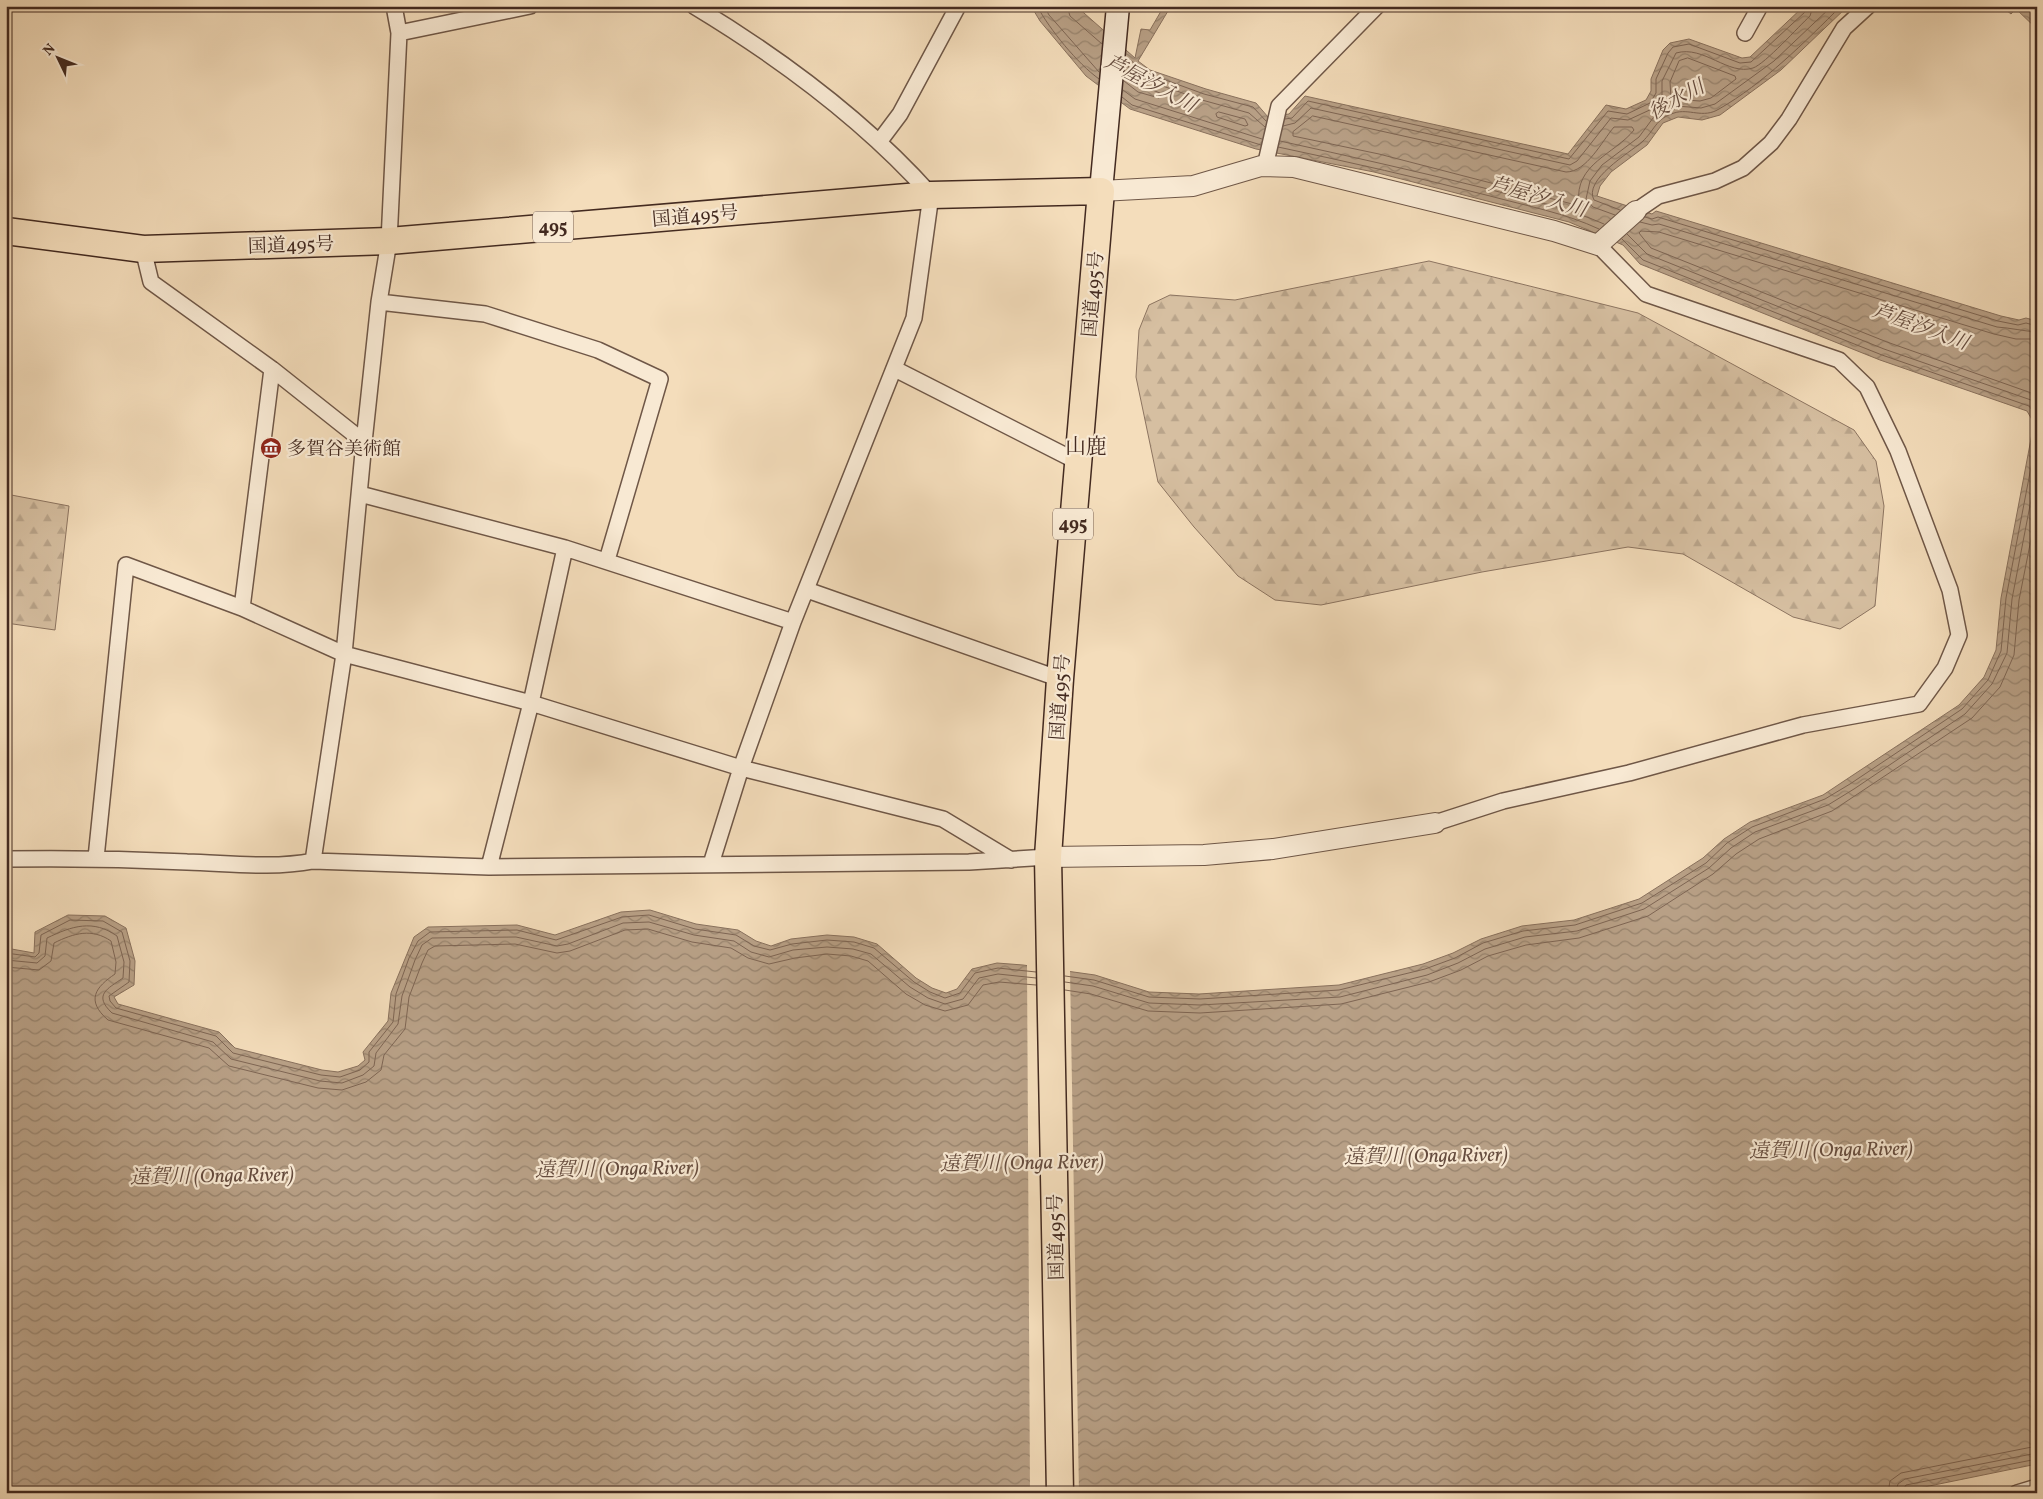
<svg xmlns="http://www.w3.org/2000/svg" width="2043" height="1499" font-family="Vollkorn,'Noto Serif JP',serif">
  <style>
    .forest { fill: url(#forest-firs); stroke: #8c7460 }
    .water { fill: url(#water-waves); stroke: #89715d }
    .pier { fill: #f4ddbb }
    .lines { fill: none; stroke-linecap: round; stroke-linejoin: round }
    .shore { stroke: #7e6553; stroke-width: 1 }
    .minor-casing { stroke: #6f5747; stroke-width: 18 }
    .tertiary-casing { stroke: #6f5747; stroke-width: 22 }
    .secondary-casing { stroke: #432a20; stroke-width: 25 }
    .trunk-casing { stroke: #432a20; stroke-width: 29 }
    .minor { stroke: #f8e9d3; stroke-width: 15 }
    .tertiary { stroke: #f8e9d3; stroke-width: 20 }
    .secondary { stroke: #f8e9d3; stroke-width: 22 }
    .trunk { stroke: #f4ddbb; stroke-width: 26 }
    .labels { text-anchor: middle; stroke-width: 4.5; stroke-linejoin: round; paint-order: stroke }
    .shield { fill: #f8e9d3; stroke: #796356; stroke-width: 1 }
    .shield-label { font-size: 18px; font-weight: bold; fill: #432a20 }
    .street-label { font-size: 19px; fill: #432a20; stroke: #f8e9d3 }
    .poi-label { font-size: 19px; fill: #432a20; stroke: #f8e9d3; text-anchor: start }
    .water-label { font-size: 20px; font-style: italic; fill: #664d3f; stroke: #f8e9d3 }
    .quarter-label { font-size: 21px; fill: #432a20; stroke: #f8e9d3 }
  </style>
  <defs>
    <pattern id="forest-firs" width="22" height="20" patternUnits="userSpaceOnUse" patternTransform="scale(1.25)"><rect width="22" height="20" fill="#d6bfa1"/><path d="M5 1l3.5 6h-7zM16 11l3.5 6h-7z" fill="#b9a48a"/></pattern>
    <pattern id="water-waves" width="16" height="10" patternUnits="userSpaceOnUse" patternTransform="scale(1.25)"><rect width="16" height="10" fill="#b8a086"/><path d="M0 5q4-4 8 0t8 0" fill="none" stroke="#97836d"/></pattern>
  </defs>
  <rect width="100%" height="100%" fill="#f4ddbb"/>
  <filter id="stains"><feTurbulence type="fractalNoise" baseFrequency=".004" numOctaves="4"/><feColorMatrix values="0 0 0 0 .2 0 0 0 0 .09 0 0 0 0 .02 0 0 0 .5 -.17"/></filter>
  <radialGradient id="worn" r=".72"><stop offset=".6" stop-color="#630" stop-opacity="0"/><stop offset="1" stop-color="#630" stop-opacity=".3"/></radialGradient>
  <path class="forest" d="M1429,261l209,52 216,117 22,31 8,45 -9,100 -35,23 -47,-12 -110,-63 -55,-7 -146,25 -161,33 -46,-5 -37,-24 -44,-49 -36,-45 -22,-105 3,-47 10,-25 21,-10 65,5z
    M6,494l63,12 -14,124 -49,-7z"/>
  <path class="water" d="M1031,6h45l59,52 6,-29 9,1 14,-24h7l-33,55 12,9 56,19 50,14 12,14 21,-3 16,-18 263,58 38,-49 20,4 20,-9 5,-9v-12l12,-29 7,-7 19,-4 53,19 8,-1 54,-51h44l-67,64 -61,45 -18,5 -24,-3 -15,6 -16,22 -36,27 -11,14 -3,10 55,18 4,-3 345,105 18,4 7,-2 11,3v1143l-142,29h-1889v-545l28,5 1,-21 33,-17 37,1 21,12 9,33 -1,24 -20,12 4,7 101,28 16,16 87,22 16,2 20,-6 7,-6 -2,-8 25,-31 3,-28 23,-56 14,-10 89,-2 38,10 66,-23 29,-2 46,14 42,6 18,11 15,5 20,-7 36,-4 27,2 23,7 39,34 16,10 14,5 11,-4 15,-20 25,-6 26,2 72,10 54,17 50,2 140,-9 84,-21 30,-11 28,-14 41,-13 52,-6 65,-21 64,-41 21,-19 26,-17 73,-27 24,-16 112,-74 25,-28 12,-27 5,-52 33,-175 -7,-12 -147,-51 -240,-96 -17,-19 -54,-23 -195,-50 -118,-23 -126,-40 -44,-33 -46,-55z
    M2001,6h36v23l-21,-20 -5,5z"/>
  <path class="pier" d="M1027,963l43,6 9,524h-49z"/>
  <g class="lines">
    <path class="shore" d="M1037,6c13,24 40,57 62,73
      M1044,6l5,9 50,57
      M1067,6l3,10 32,28
      M1126,57l23,17 55,20 49,13 13,14
      M1688,58l47,18 1,3 -25,19 -11,3 -29,-2 -1,-17 9,-21z
      M1125,64l21,16 56,20 47,13 16,14
      M1124,81l14,11 21,6 2,-2 -1,-3 -18,-7 -18,-13
      M1123,90l12,9 127,40
      M1122,97l10,8 129,40
      M1219,112l26,7 3,6 -3,1 -28,-9 -1,-3z
      M1313,116l253,56c21,0 36,-31 48,-45h18l2,3c-19,24 -60,34 -55,73l-3,2 -197,-51 -86,-18v-4z
      M1285,119l7,-1 16,-17 261,58 39,-48 19,3 23,-11 6,-10v-14l12,-26 5,-6 16,-3 51,19 11,-1 54,-50 2,-6
      M1283,126l12,-3 16,-15 259,57 7,-4 34,-43 17,2 26,-12 8,-12v-15l14,-28c28,-8 52,23 77,15 12,-4 46,-42 57,-52l3,-10
      M1280,141c68,15 136,30 204,47 41,11 82,19 120,36
      M1278,147c71,15 142,31 212,49 37,10 75,17 109,33
      M1620,210l-26,-10c-11,-20 35,-47 48,-58 13,-12 13,-23 32,-29 15,-5 29,6 45,-4 44,-25 86,-67 122,-103
      M1615,215l-22,-8 -7,-8 4,-18 12,-16 37,-28 17,-23 21,-8 24,2 14,-4 59,-43 58,-55
      M1645,217l7,2 6,-2 340,104 20,4 8,-2 11,3
      M1640,222l12,3 7,-1 338,103c14,1 26,4 40,5
      M1627,234l20,20 237,95 147,51 6,5
      M1622,239l21,21 239,95 147,51 8,11
      M2037,339h-21l-22,-5 -335,-102 -18,-1 -2,2 12,15 236,94 150,53
      M6,953l29,4 4,-4 2,-18 29,-15 33,1 19,11 8,29 -1,21 -20,14 1,5 6,7 100,28 17,17 88,22 19,2 20,-7 9,-8v-10l24,-30 3,-28 13,-36 9,-17 12,-9 87,-2 39,10 66,-23 27,-2 46,14 41,6 18,11 16,4 22,-6 35,-4 27,2 20,6 40,34 16,10 15,6 15,-5 15,-20 23,-5 38,4
      M6,960l31,3 8,-7 2,-18c25,-12 46,-19 70,-2l7,26 -1,16c-16,11 -30,17 -11,35l101,29 18,17 89,22 22,2 21,-8 11,-9 2,-13 22,-29 4,-28 13,-36 7,-15 10,-7 84,-1 41,9 11,-2 55,-21 26,-1 45,13 40,6 17,11 18,5 24,-7 34,-3 26,2 18,5 39,33 18,11 17,6 18,-5 16,-21 19,-4 38,4
      M6,967l33,3 12,-9 3,-18c20,-10 38,-15 57,-2l5,21 -1,12c-19,13 -30,26 -7,46l101,28 20,18 89,22 24,2 24,-8 15,-12 3,-15 21,-26 4,-32 13,-34 6,-13 7,-4 80,-2 42,9 13,-2 55,-21 23,-1 44,13 39,6 17,10 21,6 26,-6 32,-4 24,2 17,5 38,33 19,11 20,6 23,-6 15,-20 16,-3 37,3
      M1065,976l29,4 55,17 51,2 139,-9 86,-21 30,-11 28,-15 40,-12 52,-6 67,-22 64,-40 21,-20 25,-16 73,-28 25,-15 112,-75 26,-29 13,-29 5,-53 31,-162
      M1065,982l28,4 56,17 51,2 140,-8 87,-22 31,-12 27,-14 40,-12 52,-6 67,-22 65,-41 22,-20 24,-16 73,-27 26,-16 111,-75 27,-30 15,-31 5,-54 25,-130
      M1065,990l26,4 57,17 52,2 141,-9 88,-22 32,-12 27,-14 38,-11 53,-7 69,-22 65,-42 23,-20 23,-15 73,-28 140,-93 28,-31 14,-32 5,-55 18,-91
      M1888,1493l2,-12 11,-8 136,-27
      M1895,1493l3,-9 7,-5 132,-26
      M1901,1493l5,-8 131,-26"/>
    <g class="minor-casing">
      <path id="minor" d="M694,6c86,52 170,114 237,189l-17,123 -121,304 -52,146 -30,96
        M399,33l131,-27
        M1745,33l15,-27
        M879,142l21,-28 58,-108
        M1261,166l5,-4 13,-56 98,-100
        M1636,211l22,-15 57,-15 28,-13 28,-25 18,-24 55,-91 24,-22
        M143,249l8,33 121,87 92,73 -20,212 -31,207
        M379,302l106,12 113,36 62,29 -53,181
        M895,369l183,93
        M364,442l15,-140 10,-61 10,-208 -5,-27
        M360,494l205,54 228,74
        M807,590l253,89
        M242,608l30,-239
        M1435,823l68,-22 126,-28 174,-48 116,-21 26,-36 14,-33 -9,-45 -52,-139 -31,-64 -28,-27 -193,-66 -48,-49
        M96,858l30,-293 116,43 102,46 187,49 210,65 202,51 68,41
        M6,859c61,-1 120,0 181,3 41,1 85,7 126,-1l176,6 480,-5 79,-5
        M489,867l42,-164 34,-155
        M2017,1493l20,-6"/>
    </g>
    <g class="tertiary-casing">
      <path id="tertiary" d="M1101,191l92,-5 68,-20 33,1 260,64 44,14 38,-34
        M1048,857l156,-2 69,-6 162,-26"/>
    </g>
    <g class="secondary-casing">
      <path id="secondary" d="M1101,191l17,-185"/>
    </g>
    <g class="trunk-casing">
      <path id="trunk" d="M6,231l137,18 246,-8 542,-46 170,-4 -41,488 -12,178 12,636"/>
    </g>
    <use href="#minor" class="minor"/>
    <use href="#tertiary" class="tertiary"/>
    <use href="#secondary" class="secondary"/>
    <use href="#trunk" class="trunk"/>
  </g>
  <defs>
    <g id="museum-disc" transform="scale(1.125)"><circle r="9.5" fill="#8f2418" stroke="#f8e9d3"/><path d="M0-6L6-3V-2H-6V-3ZM-5-1h2V3h-2ZM-1-1h2V3h-2ZM3-1h2V3H3ZM-6 4H6V6H-6Z" fill="#fff"/></g>
  </defs>
  <g fill-rule="evenodd">
    <use href="#museum-disc" x="271" y="448"/>
  </g>
  <g class="labels">
    <g class="shield">
      <rect x="533" y="211.5" width="40" height="31" rx="4"/>
      <rect x="1053" y="508.5" width="40" height="31" rx="4"/>
    </g>
    <g class="shield-label">
      <text x="553" y="233">495</text>
      <text x="1073" y="530">495</text>
    </g>
    <g class="street-label">
      <text transform="translate(695 215) rotate(-5)" y="7">国道495号</text>
      <text transform="translate(291 244) rotate(-2)" y="7">国道495号</text>
      <text transform="translate(1092 294) rotate(-85)" y="7">国道495号</text>
      <text transform="translate(1059 697) rotate(-86)" y="7">国道495号</text>
      <text transform="translate(1055 1237) rotate(-91)" y="7">国道495号</text>
    </g>
    <g class="poi-label">
      <text x="287" y="455">多賀谷美術館</text>
    </g>
    <g class="water-label">
      <text transform="translate(1151 83) rotate(28)" y="7">芦屋汐入川</text>
      <text transform="translate(1676 99) rotate(-29)" y="7">後水川</text>
      <text transform="translate(1538 196) rotate(16)" y="7">芦屋汐入川</text>
      <text transform="translate(1921 326) rotate(20)" y="7">芦屋汐入川</text>
      <text transform="translate(1831 1149) rotate(-1)" y="7">遠賀川 (Onga River)</text>
      <text transform="translate(1426 1155) rotate(-1)" y="7">遠賀川 (Onga River)</text>
      <text transform="translate(1022 1162) rotate(-1)" y="7">遠賀川 (Onga River)</text>
      <text transform="translate(617 1168) rotate(-1)" y="7">遠賀川 (Onga River)</text>
      <text transform="translate(212 1175) rotate(-1)" y="7">遠賀川 (Onga River)</text>
    </g>
    <g class="quarter-label">
      <text x="1086" y="453">山鹿</text>
    </g>
  </g>
  <rect width="2043" height="1499" fill="none" stroke="#f4ddbb" stroke-width="25"/>
  <rect x="8" y="8" width="2028" height="1484" fill="none" stroke="#432a20" stroke-width="2.5"/>
  <rect x="12" y="12" width="2018" height="1474" fill="none" stroke="#432a20"/>
  <g transform="translate(58 58) rotate(313)" stroke="#f8e9d3" stroke-width="4" paint-order="stroke">
  <path d="M0-4L9 19L0 12L-9 19Z" fill="#432a20"/>
  <text y="-8" font-size="14" font-weight="bold" text-anchor="middle" fill="#432a20">N</text>
  </g>
  <rect width="100%" height="100%" filter="url(#stains)"/>
  <rect width="100%" height="100%" fill="url(#worn)"/>
</svg>
